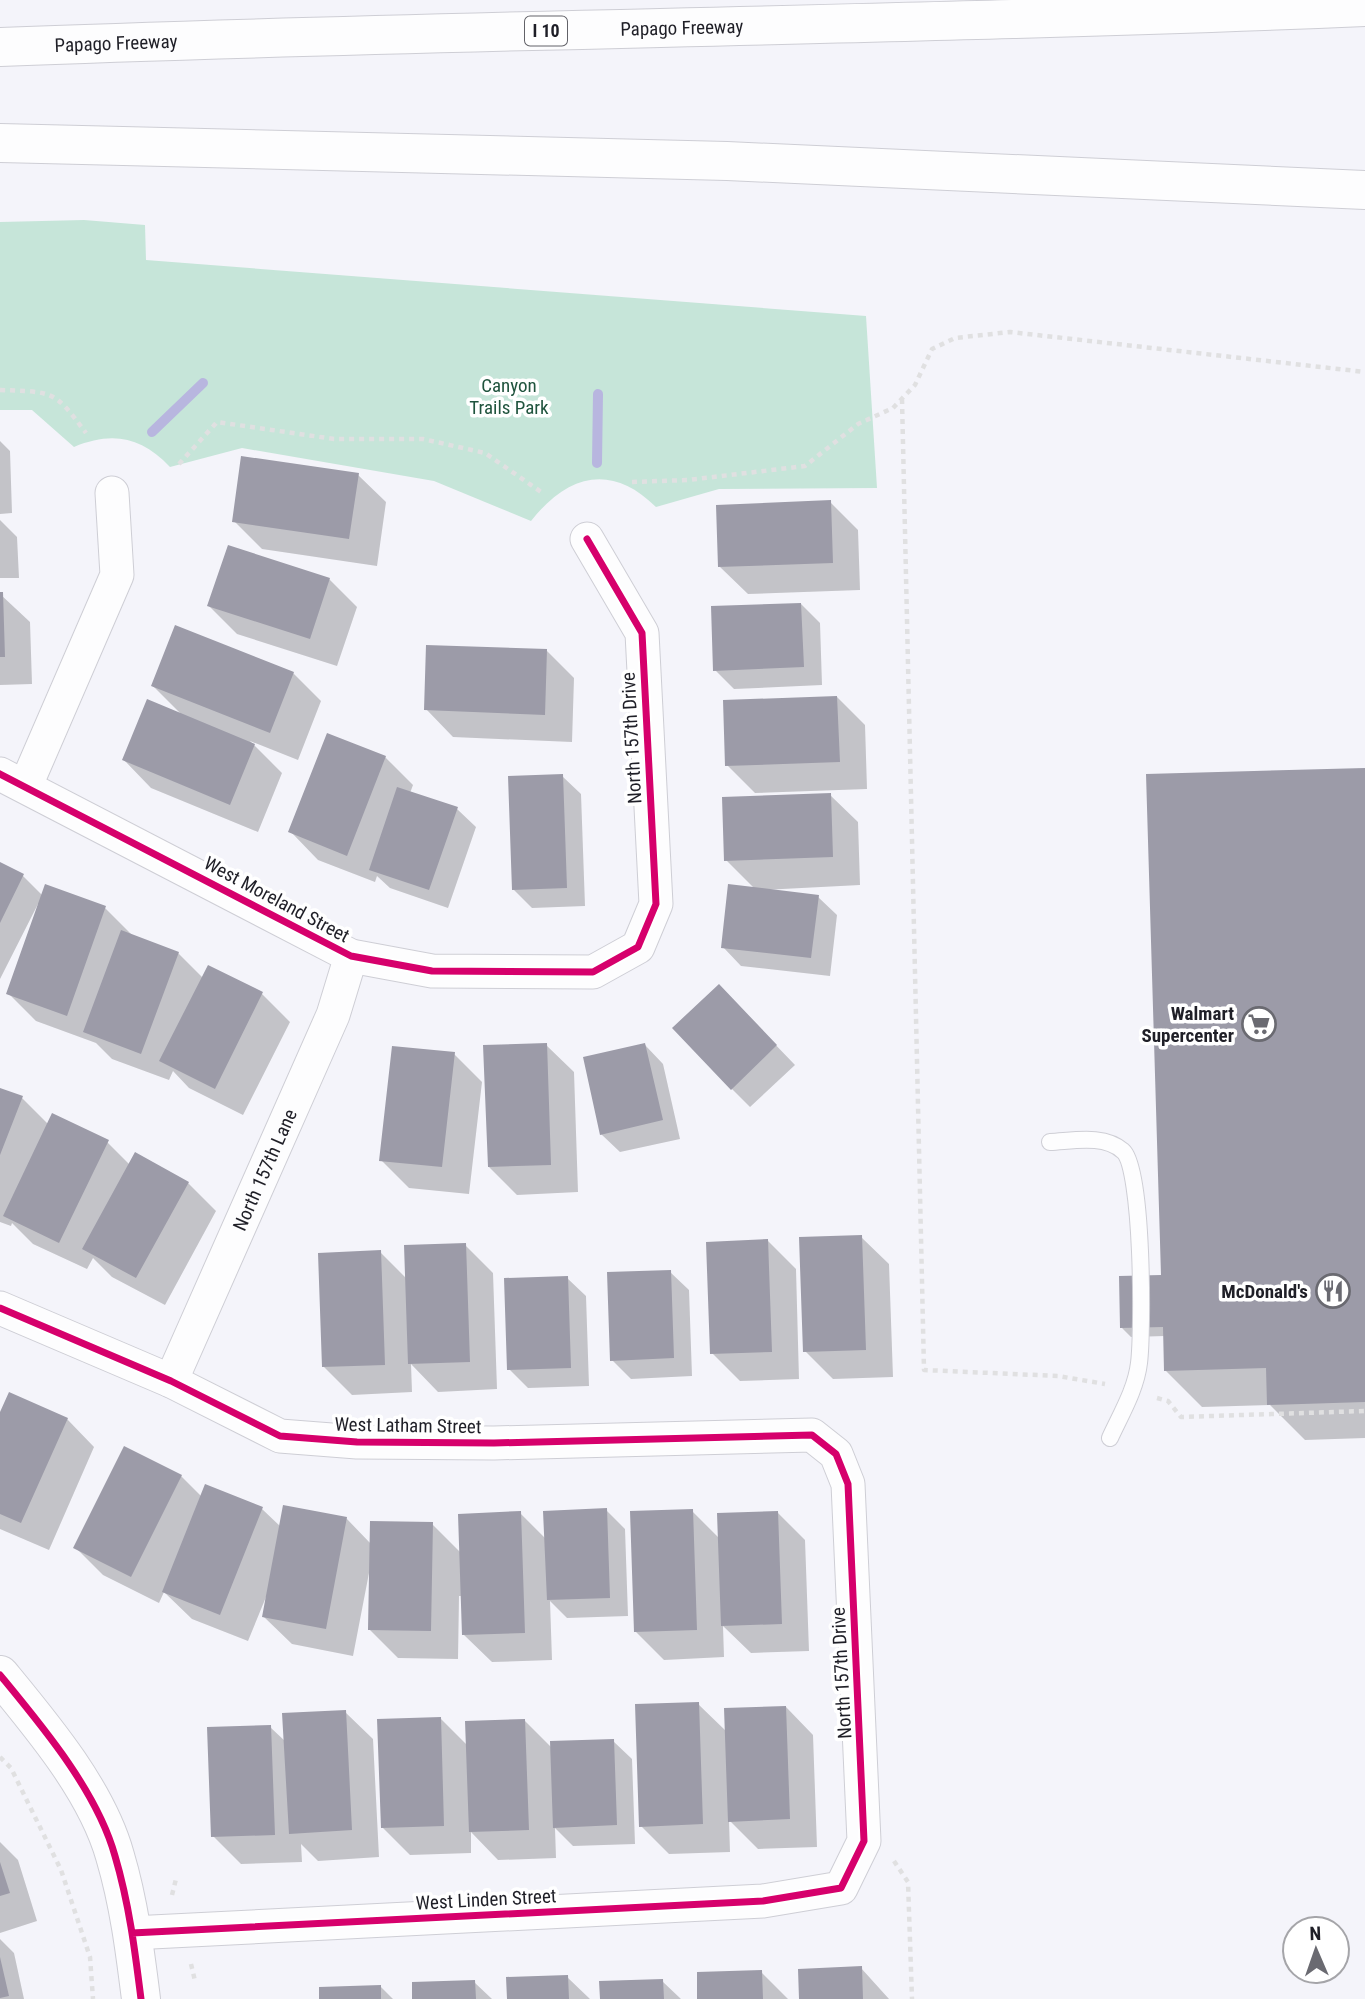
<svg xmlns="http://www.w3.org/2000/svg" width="1365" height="1999" font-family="'Roboto Condensed',sans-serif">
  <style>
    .green { fill: #c6e5d9 }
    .shadow { fill: #0003 }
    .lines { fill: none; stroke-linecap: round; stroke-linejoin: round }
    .stream { stroke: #b8b6df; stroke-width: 10 }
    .building { fill: #9c9ba8 }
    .lane-casing { stroke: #ceced5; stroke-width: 18 }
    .street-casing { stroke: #ceced5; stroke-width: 35 }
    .secondary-casing { stroke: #ceced5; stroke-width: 40 }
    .highway-casing { stroke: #ceced5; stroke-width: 40 }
    .path { stroke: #e0e0e1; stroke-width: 4.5; stroke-dasharray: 5 5; stroke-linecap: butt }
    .lane { stroke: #fdfdfe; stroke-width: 16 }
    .street { stroke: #fdfdfe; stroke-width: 33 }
    .secondary { stroke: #fdfdfe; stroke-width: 38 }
    .highway { stroke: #fdfdfe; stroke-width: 38 }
    .cycleway-casing { stroke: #fff; stroke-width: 11 }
    .cycleway { stroke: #d6006c; stroke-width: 7 }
    .labels { text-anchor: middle; stroke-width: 7; stroke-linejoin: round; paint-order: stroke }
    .shield { fill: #fff; stroke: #626268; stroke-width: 2 }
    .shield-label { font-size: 18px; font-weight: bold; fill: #1f1f27 }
    .street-label { font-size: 19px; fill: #1f1f27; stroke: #fff }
    .park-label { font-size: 19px; fill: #20543e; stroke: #fff }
    .poi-label { font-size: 19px; font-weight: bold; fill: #1f1f27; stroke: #fff; text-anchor: end }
  </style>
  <rect width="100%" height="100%" fill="#f4f4fa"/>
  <path class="green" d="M84,220l61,5 1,35 720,56 11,172 -158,1 -63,18c-45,-45 -89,-32 -125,14l-97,-40 -192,-33 -72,19c-29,-30 -57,-36 -96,-20l-42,-37h-32v-188z"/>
  <path class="shadow" d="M0,441l10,10 2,62 -12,1z
    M358,475l28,27 -9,64 -115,-17 -28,-28z
    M830,502l28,28 2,60 -112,4 -28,-27z
    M0,520l17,17 2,41h-19z
    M329,579l28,28 -20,59 -100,-32 -28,-28z
    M0,594l30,28 2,62 -32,1z
    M801,604l19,19 2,62 -88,4 -19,-19z
    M546,650l28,28 -2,64 -119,-5 -27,-28z
    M293,673l28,28 -23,59 -48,-19 32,32 -24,59 -107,-44 -27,-28 59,-44 -30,-30z
    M837,697l28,28 2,64 -112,4 -28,-28z
    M385,757l28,28 -3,8 47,16 19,18 -28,81 -58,-20 -13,-12 -2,6 -57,-22 -27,-28z
    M1365,769v669l-60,2 -35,-35 -68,2 -36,-36 -1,-35 -34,1 -9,-9 41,-49z
    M562,776l19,18 4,112 -53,2 -19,-19z
    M830,795l28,27 2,63 -97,5 55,7 19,18 -7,61 -89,-10 -18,-19 32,-58 -29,-29z
    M0,864l23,12 20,20 62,12 27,27 46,18 25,25 6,-11 53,27 28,28 -47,93 -54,-27 -16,-17 -4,9 -57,-21 -16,-16 -60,-22 -28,-28 32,-88 -2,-1 -38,75z
    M737,1005l58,60 -45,42 -18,-18z
    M546,1045l28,27 4,120 -61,3 -28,-28z
    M645,1045l18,19 17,75 -60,13 -19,-18z
    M454,1054l28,28 -13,112 -60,-6 -28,-28z
    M0,1090l22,8 27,27 58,17 23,23 58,18 28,28 -51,94 -53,-28 -19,-19 -6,11 -54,-25 -21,-21 -1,3 -11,-4z
    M861,1237l28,27 4,113 -60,2 -28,-28z
    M768,1241l28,28 3,110 -59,2 -28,-28z
    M465,1245l28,28 4,116 -59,3 -27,-28 1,28 -60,3 -28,-28 56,-115 27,27z
    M670,1272l19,18 3,86 -61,3 -19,-19z
    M567,1278l19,18 3,90 -61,2 -19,-19z
    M0,1416l67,3 27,28 -45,103 -49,-21z
    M181,1476l21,21 60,12 19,18 65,-9 25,26 61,-20 29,29 59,-40 26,26 60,-29 19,19 3,87 -61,2 -17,-17 2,59 -60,2 -28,-27 -2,-39h-3l-1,63 -60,-1 -28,-28 -1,-57 -16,83 -61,-12 -28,-27 2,-20 -18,44 -56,-22 -28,-27 -5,11 -56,-28 -28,-28z
    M692,1511l28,28 57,-27 28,28 4,111 -58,2 -28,-27 1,31 -60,3 -28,-28z
    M698,1704l29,28 59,-25 27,28 4,112 -59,2 -29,-29 1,32 -61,2 -28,-28z
    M345,1712l28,27 6,118 -61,4 -17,-17 1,18 -61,2 -28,-28 57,-109 16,15z
    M440,1718l28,28 57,-25 27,27 61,-7 19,18 3,85 -62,2 -18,-18 1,30 -58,2 -27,-28v21l-61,2 -28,-28z
    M0,1842l18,18 19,61 -37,12z
    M0,1939l14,14 10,46h-24z
    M861,1968l28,31h-88z
    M761,1972l27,27h-89z
    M567,1977l23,22h-82z
    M662,1981l19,18h-79z
    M474,1982l18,17h-78z
    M380,1986l13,13h-72z"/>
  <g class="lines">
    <path class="stream" d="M152,432l51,-49
      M597,463l1,-69"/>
  </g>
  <path class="building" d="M241,456l118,17 -10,66 -117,-17z
    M831,500l2,63 -115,4 -2,-62z
    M228,545l102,33 -20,61 -103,-33z
    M0,592h3l2,65h-5z
    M801,603l3,64 -91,4 -2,-65z
    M175,625l119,47 -24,61 -119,-47z
    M426,645l121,4 -2,66 -121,-5z
    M837,696l3,66 -115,4 -2,-66z
    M147,699l108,45 -25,61 -108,-45z
    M327,733l59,23 -39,100 -59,-24z
    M1365,768v634l-98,3 -1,-37 -102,3 -1,-44 -43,1 -1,-52 42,-1 -15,-501z
    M563,774l4,114 -55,2 -4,-114z
    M397,787l61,20 -29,83 -60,-20z
    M831,793l2,64 -109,4 -2,-64z
    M0,862l24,12 -24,49z
    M45,884l61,22 -39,110 -61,-22z
    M728,884l91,11 -8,63 -90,-10z
    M121,930l58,22 -38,102 -58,-22z
    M208,965l55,27 -48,97 -56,-28z
    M719,984l58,61 -46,45 -59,-62z
    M547,1043l4,122 -63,2 -5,-122z
    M645,1043l18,77 -63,15 -17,-78z
    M392,1046l63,6 -13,115 -63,-6z
    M0,1088l23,8 -23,59z
    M52,1113l57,27 -50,103 -56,-27z
    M135,1152l54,30 -53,96 -54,-29z
    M862,1235l4,115 -63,2 -4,-115z
    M768,1239l4,113 -62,2 -4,-112z
    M466,1243l4,119 -62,2 -4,-119z
    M381,1250l4,115 -63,2 -4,-114z
    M671,1270l3,88 -64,3 -3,-89z
    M568,1276l3,92 -64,2 -3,-92z
    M9,1392l59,26 -47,105 -21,-9v-102z
    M124,1446l58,29 -51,102 -58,-29z
    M205,1484l58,23 -43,108 -58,-23z
    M283,1505l64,12 -21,112 -64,-12z
    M607,1508l3,90 -63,2 -4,-89z
    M693,1509l4,121 -63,2 -4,-121z
    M521,1511l4,122 -63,2 -4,-121z
    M778,1511l4,113 -61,2 -4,-113z
    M370,1521l63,1 -2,109 -63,-1z
    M699,1702l4,122 -64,3 -4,-123z
    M786,1706l4,113 -62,3 -4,-114z
    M346,1710l6,120 -63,4 -7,-121z
    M441,1717l3,109 -63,2 -4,-109z
    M525,1719l4,111 -60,2 -4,-111z
    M271,1725l4,110 -64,2 -4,-110z
    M614,1739l3,86 -64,3 -3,-87z
    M0,1862l10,31 -10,3z
    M0,1957l9,39 -9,2z
    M862,1966l1,33h-64l-1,-30z
    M762,1970l1,29h-66v-27z
    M568,1975l1,24h-62l-1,-22z
    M663,1979l1,20h-64l-1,-18z
    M475,1980l1,19h-64v-17z
    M381,1985v14h-62v-12z"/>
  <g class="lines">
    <g class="lane-casing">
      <path id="lane" d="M1050,1142c23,-1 54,-8 73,9 20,17 20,180 16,212 -3,26 -18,51 -29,75"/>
    </g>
    <g class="street-casing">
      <g id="street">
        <path d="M0,774l351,182 81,15 161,1 45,-25 18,-43 -14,-271 -55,-94"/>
        <path d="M26,785l91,-210 -5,-82"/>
        <path d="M0,1308l171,73 109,55 77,6 137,1 318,-8 24,19 12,30 16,357 -23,47 -78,13 -631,32"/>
        <path id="s1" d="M171,1381l162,-366 18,-59"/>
      </g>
    </g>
    <g class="secondary-casing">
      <path id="secondary" d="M0,1675c42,51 97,116 115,181 14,47 20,95 26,143"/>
    </g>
    <g class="highway-casing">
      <g id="highway">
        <path id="s2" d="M0,47c455,-18 910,-21 1365,-40"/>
        <path d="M0,143l727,18 638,29"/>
      </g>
    </g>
    <path class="path" d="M0,390c54,2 54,0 86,43
      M902,399l22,971 134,6 47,8
      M179,464l38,-42 117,17h89l62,14 59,41
      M632,482l56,-2 117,-14 53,-42 35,-16 22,-23 17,-36 23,-11 55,-6 355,40
      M1157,1398l11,3 13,16 184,-6
      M0,1757l11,11 50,102 29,87 3,42
      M894,1861l14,21 4,117
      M172,1895l4,-16
      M191,1964l4,17"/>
    <use href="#lane" class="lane"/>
    <use href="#street" class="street"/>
    <use href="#secondary" class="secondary"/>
    <use href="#highway" class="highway"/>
    <g class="cycleway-casing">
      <path id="cycleway" d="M0,774l351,182 81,15 161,1 45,-25 18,-43 -14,-271 -55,-94
        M0,1308l171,73 109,55 77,6 137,1 318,-8 24,19 12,30 16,357 -23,47 -78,13 -631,32
        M0,1675c42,51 97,116 115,181 14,47 20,95 26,143"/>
    </g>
    <use href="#cycleway" class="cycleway"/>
  </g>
  <defs>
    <g id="supermarket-ring" transform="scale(1.75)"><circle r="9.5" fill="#fff" stroke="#6a6a71" stroke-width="1.5"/><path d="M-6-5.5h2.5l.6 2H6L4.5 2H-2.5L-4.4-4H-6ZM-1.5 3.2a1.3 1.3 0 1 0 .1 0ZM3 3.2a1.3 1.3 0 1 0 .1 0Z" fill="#6a6a71"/></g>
    <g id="restaurant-ring" transform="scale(1.75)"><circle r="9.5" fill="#fff" stroke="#6a6a71" stroke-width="1.5"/><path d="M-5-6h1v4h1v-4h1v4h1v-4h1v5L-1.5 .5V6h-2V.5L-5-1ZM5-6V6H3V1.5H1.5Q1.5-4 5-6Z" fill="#6a6a71"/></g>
  </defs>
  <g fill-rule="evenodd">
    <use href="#supermarket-ring" x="1259" y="1024"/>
    <use href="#restaurant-ring" x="1333" y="1291"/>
  </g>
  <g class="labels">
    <rect class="shield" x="525" y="16.5" width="42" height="29" rx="5"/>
    <g class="shield-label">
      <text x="546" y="37">I 10</text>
    </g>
    <g class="street-label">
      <text dy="7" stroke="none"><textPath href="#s2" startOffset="682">Papago Freeway</textPath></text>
      <text dy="7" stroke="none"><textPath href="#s2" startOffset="116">Papago Freeway</textPath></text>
      <text transform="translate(631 738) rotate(-93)" y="7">North 157th Drive</text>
      <text transform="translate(277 899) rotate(28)" y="7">West Moreland Street</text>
      <text dy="7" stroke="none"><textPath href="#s1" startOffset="231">North 157th Lane</textPath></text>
      <text transform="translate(408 1425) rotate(1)" y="7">West Latham Street</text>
      <text transform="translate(841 1673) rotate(-93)" y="7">North 157th Drive</text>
      <text transform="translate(486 1899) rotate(-3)" y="7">West Linden Street</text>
    </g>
    <g class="park-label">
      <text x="509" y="392">Canyon<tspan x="509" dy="22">Trails Park</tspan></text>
    </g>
    <g class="poi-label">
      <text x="1234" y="1020">Walmart<tspan x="1234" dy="22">Supercenter</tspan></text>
      <text x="1308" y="1298">McDonald's</text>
    </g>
  </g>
  <g transform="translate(1316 1950) rotate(358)"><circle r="33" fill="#ffffff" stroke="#a5a5a9" stroke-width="2"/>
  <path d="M0-5L12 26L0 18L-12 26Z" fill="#6a6a71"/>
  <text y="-10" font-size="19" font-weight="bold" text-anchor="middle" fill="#1f1f27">N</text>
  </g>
</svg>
